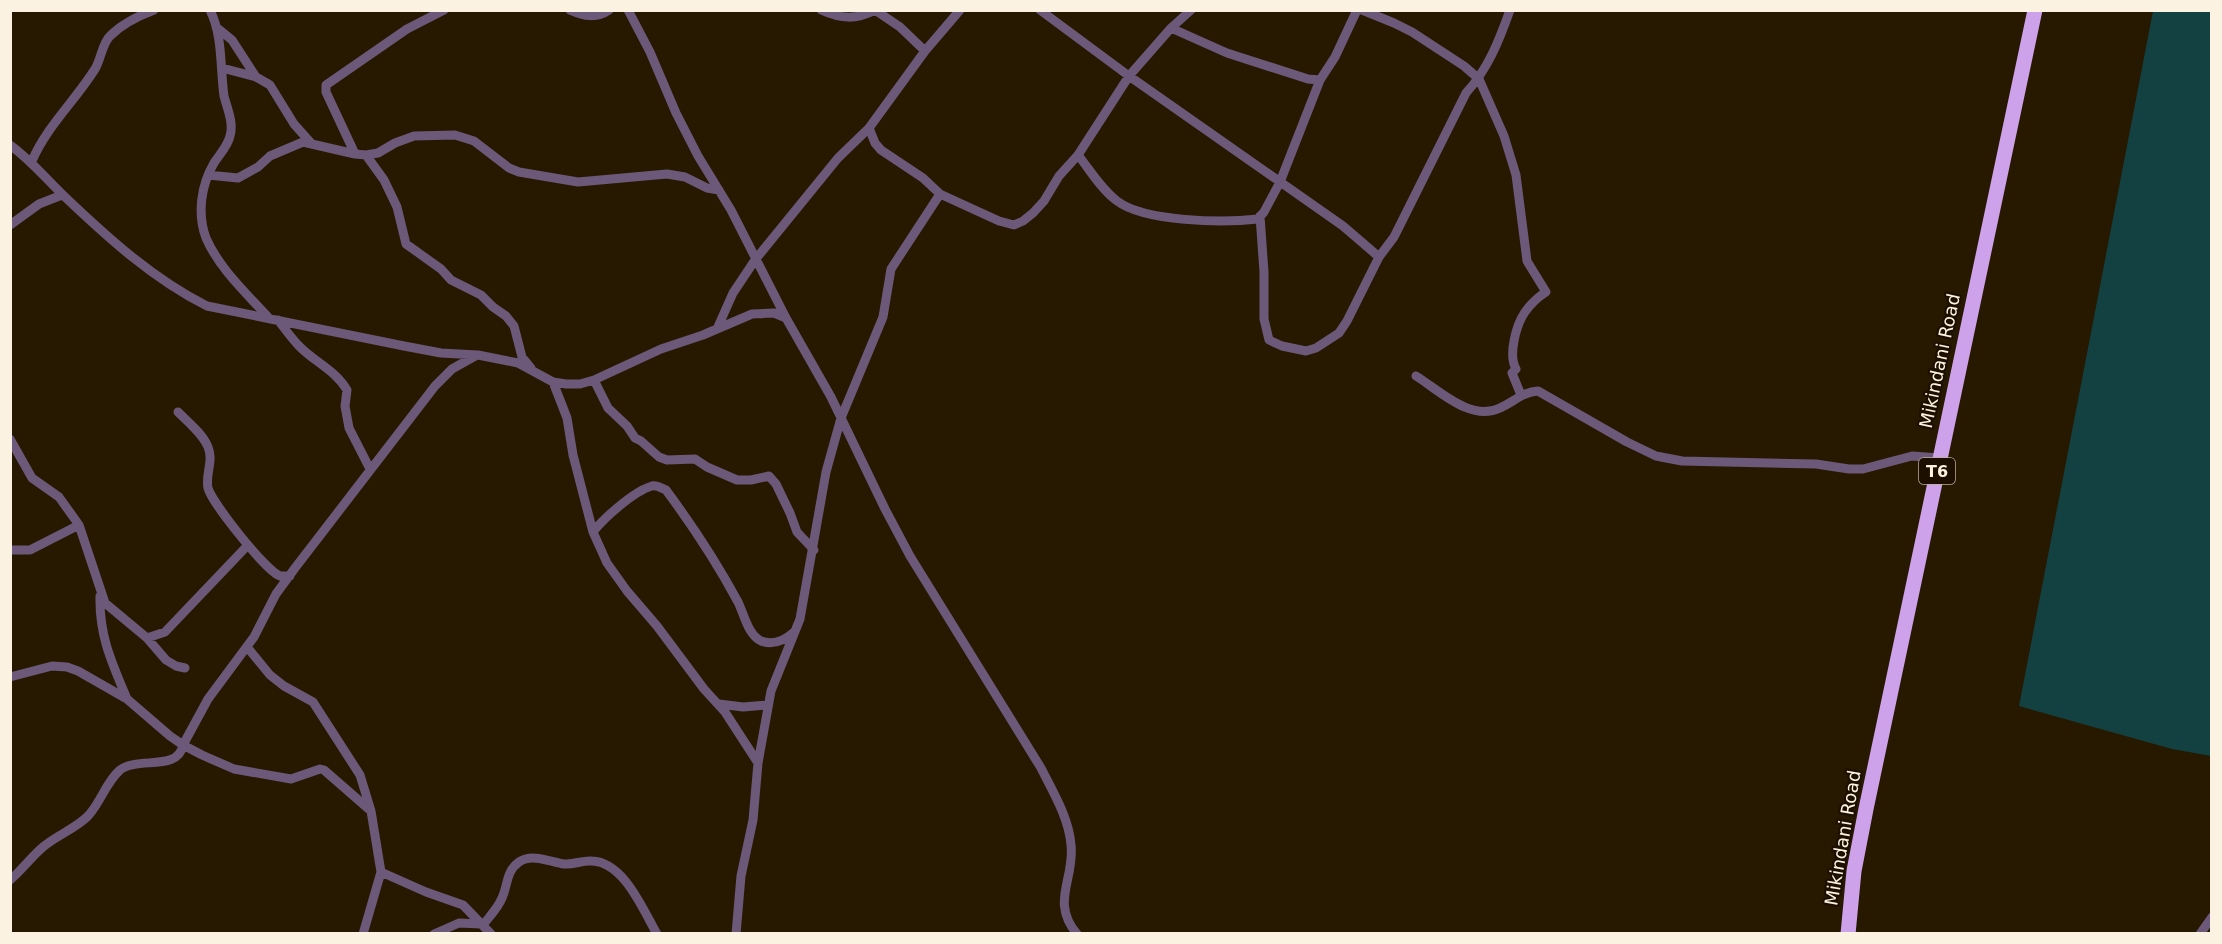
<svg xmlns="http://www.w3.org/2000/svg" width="2222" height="944" font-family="'DejaVu Sans',sans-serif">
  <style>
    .water { fill: #134141 }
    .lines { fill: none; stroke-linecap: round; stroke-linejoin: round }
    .minor { stroke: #6c5878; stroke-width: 9 }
    .trunk { stroke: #cea2eb; stroke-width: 15 }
    .labels { text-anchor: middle; stroke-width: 4.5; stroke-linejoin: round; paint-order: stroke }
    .shield { fill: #1d0f00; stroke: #b9ae9e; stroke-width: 1.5 }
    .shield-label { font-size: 16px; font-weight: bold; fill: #fcf2e2 }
    .street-label { font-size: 18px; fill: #fcf2e2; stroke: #1d0f00 }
  </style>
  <rect width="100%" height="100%" fill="#271800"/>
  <path class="water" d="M2153,11h58v745l-39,-7 -153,-43z"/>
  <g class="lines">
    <path class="minor" d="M210,10c13,26 10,58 14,86 3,12 10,27 6,40 -2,10 -11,19 -16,27 -13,22 -17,51 -8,75 13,30 40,55 62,79
      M570,10c14,6 26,9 39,0
      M628,10l22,42 26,61 22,43 33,54 55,108 45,79 54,112 25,47 131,212c12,24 28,50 30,77 4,34 -21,57 6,89
      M821,10c20,9 35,10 54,0
      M875,10l25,17 25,24
      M1040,10l89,66 214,150 36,31
      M1362,10l32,13 18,9 52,34 15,13 25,57 12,39 11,86 19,31c-8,5 -16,13 -21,20 -9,13 -17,43 -9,57l-4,4 9,22
      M216,27l16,13 24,37 14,8 24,39 17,19
      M1171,28l56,25 81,26 12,1
      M222,68l34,9
      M869,128l6,15 6,7 42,28 17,16 59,27 15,4 9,-4 10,-8 11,-12 15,-25 19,-21 51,-79 42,-48 20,-18
      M10,145c22,16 35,33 54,51 43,41 89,83 143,110l197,40 37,7 37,2 40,8 35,19 13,2h14l14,-4 67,-31 42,-14 49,-21 22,-1 12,5
      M355,154l-29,-62v-7l81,-56 37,-19
      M366,155l18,25 13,27 9,37 35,25 10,11 30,15 12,12 13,9 8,10 8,31 9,11
      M1078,155c12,15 23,34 39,46 28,21 106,22 141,18l6,-7 16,-30 40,-102 15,-23 22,-47
      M32,161c15,-35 43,-60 63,-92 6,-10 7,-25 15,-33 12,-12 28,-20 44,-26
      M208,175l30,3 20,-11 12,-11 33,-14 52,12 11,1 12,-2 17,-10 19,-7 41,-1 19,6 35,27 10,4 59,10 89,-8 18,3 22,11 12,2
      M1260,216l4,56v47l5,21 13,6 24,5 10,-3 23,-15 8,-12 32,-64 15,-20 72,-144c22,-24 33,-52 44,-83
      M10,225l29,-21 23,-9
      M278,320c7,9 14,19 22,27 15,15 36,24 47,43l-2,16 4,22 21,41
      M717,329l16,-36 22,-33 83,-102 31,-30 56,-77 35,-41
      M1416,376c24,15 55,46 84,32 14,-6 22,-16 38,-17l89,51 29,14 26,5 134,3 33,5h14l49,-13 27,2
      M594,380l14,28 19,18 8,12 6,3 18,16 8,3 28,-1 12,8 30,13h14l18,-4 7,8 14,29 7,19 17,18
      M553,382l14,36 6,37 20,77 14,31 20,28 30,35 47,63 21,23 33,51
      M178,412c10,10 25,22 30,35 6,14 -3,27 0,41 4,15 58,83 72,88 2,0 8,0 10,0
      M10,439l22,39 27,19 20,28 26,78 42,35 19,22 10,6 9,2
      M593,532c11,-14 41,-41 59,-46 5,-1 9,2 14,4 26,35 51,73 72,112 6,12 10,33 23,39 13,5 24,-1 33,-9
      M10,550h20l49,-25
      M100,596c-1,40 12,67 27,103
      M147,638l18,-6 83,-87
      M247,647l23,28 14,11 29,16 47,73 11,36 10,61 -18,62
      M10,677l42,-11 15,1 11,4 49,28 43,37 13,9 19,10 32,14 57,10 29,-10 4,1 47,41
      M719,704l24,3 25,-2
      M381,872l45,20 37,13 28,29
      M10,880c12,-10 21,-23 33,-33 14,-12 32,-18 45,-31 13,-14 18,-34 32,-46 18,-14 58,2 63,-25l25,-46 46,-62 22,-43 19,-26 140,-182 17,-17 25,-14
      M483,925c6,-8 15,-17 19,-27 6,-13 4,-27 17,-36 13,-9 32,0 45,2 10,1 18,-4 28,-3 32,1 51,49 65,73
      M434,934l25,-11 22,1
      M736,934l5,-58 12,-56 5,-57 13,-72 29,-72 26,-147 15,-54 42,-101 8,-48 49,-75
      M2200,934l12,-17"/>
    <path class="trunk" d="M1848,934l6,-63 12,-62 169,-799"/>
  </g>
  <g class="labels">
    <rect class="shield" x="1919" y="458" width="36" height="26" rx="4.5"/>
    <g class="shield-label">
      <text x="1937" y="477">T6</text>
    </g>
    <g class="street-label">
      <text transform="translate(1940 361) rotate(-78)" y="6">Mikindani Road</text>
      <text transform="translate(1843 838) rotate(-80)" y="6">Mikindani Road</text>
    </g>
  </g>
  <rect width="2222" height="944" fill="none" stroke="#fcf2e2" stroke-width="24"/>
</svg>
